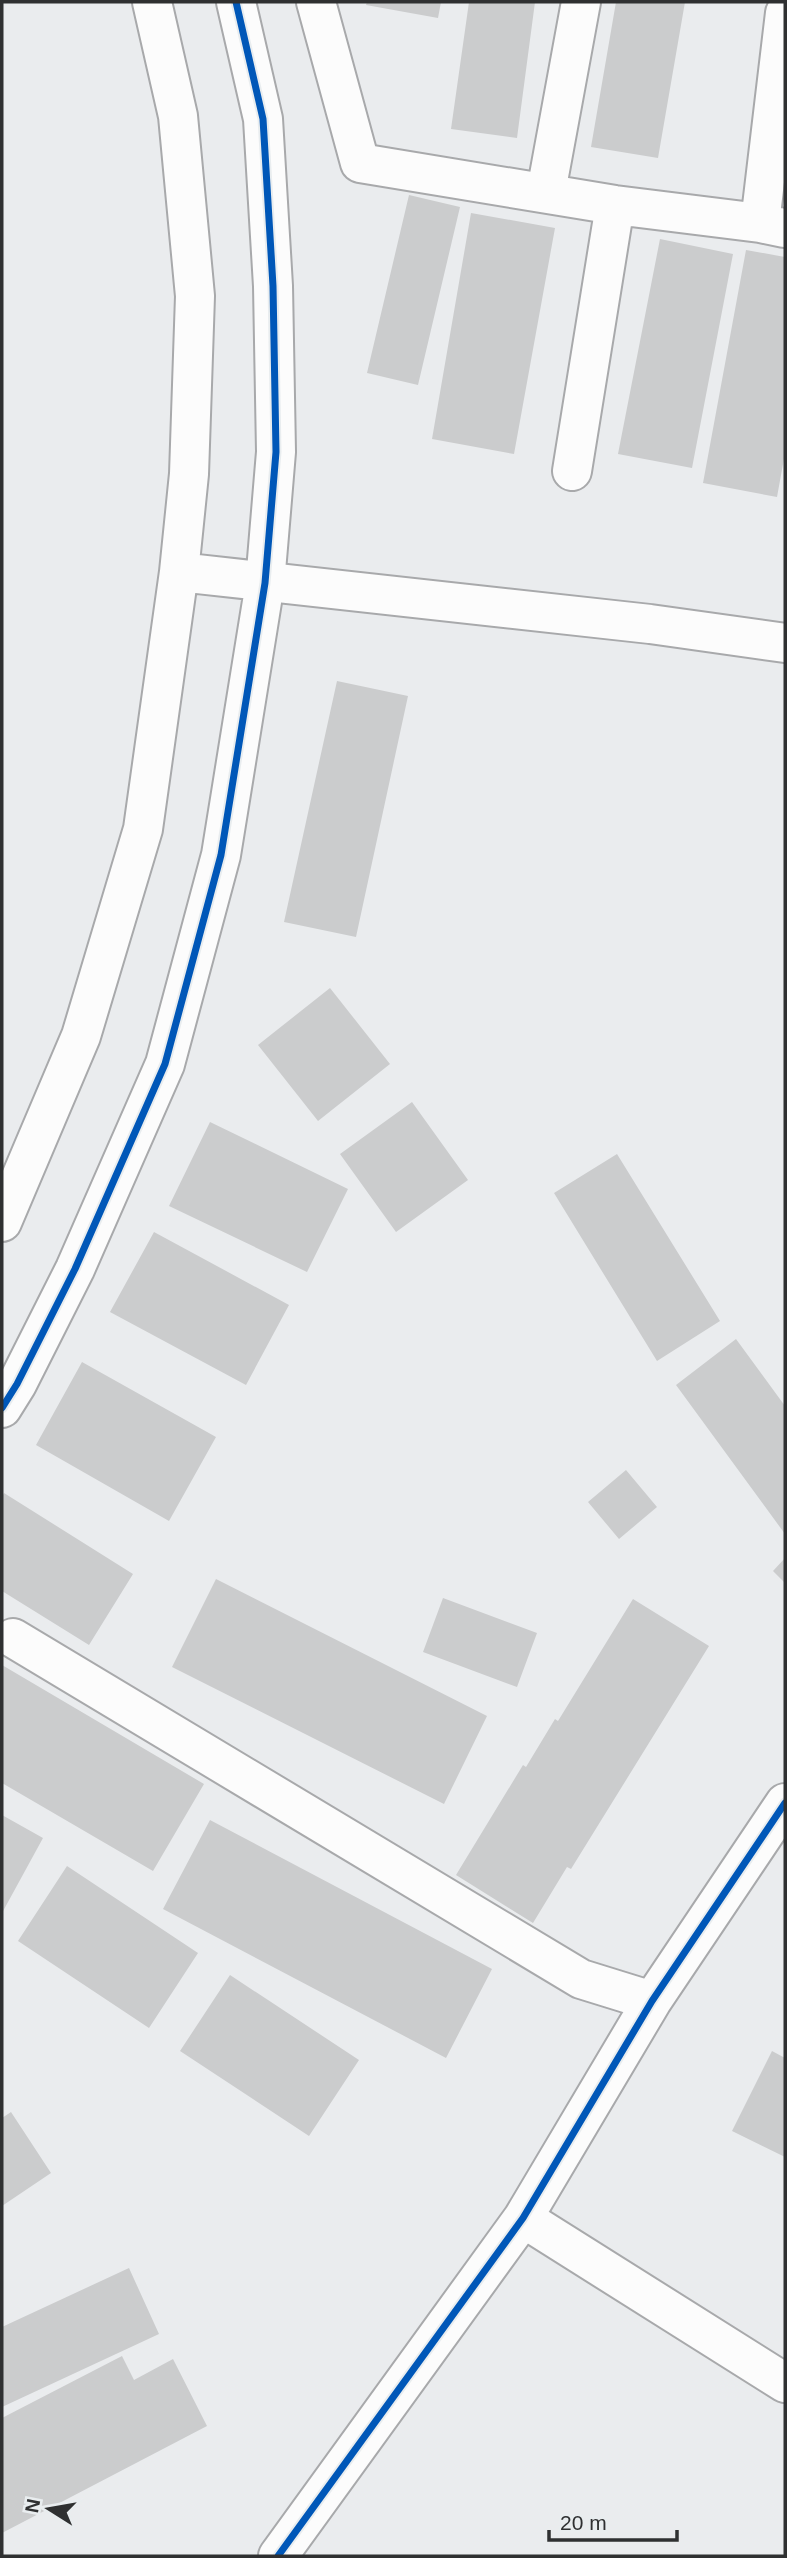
<svg xmlns="http://www.w3.org/2000/svg" width="787" height="2558" font-family="Arial,sans-serif">
  <style>
    .building { fill: #cbcccd }
    .lines { fill: none; stroke-linecap: round; stroke-linejoin: round }
    .minor-casing { stroke: #a8a9ab; stroke-width: 42 }
    .minor { stroke: #fcfcfc; stroke-width: 38 }
    .cycleway-casing { stroke: #e9edef; stroke-width: 11 }
    .cycleway { stroke: #0057b8; stroke-width: 7 }
  </style>
  <rect width="100%" height="100%" fill="#eaecee"/>
  <path class="building" d="M367,2h74l-3,16 -72,-13z
    M469,2h66l-18,136 -66,-9z
    M616,2h69l-27,156 -67,-11z
    M409,195l51,12 -42,178 -51,-12z
    M471,213l84,15 -41,226 -82,-15z
    M660,239l73,15 -41,214 -74,-14z
    M746,250l39,7v196l-8,44 -74,-14z
    M337,681l71,15 -52,241 -72,-15z
    M330,988l60,76 -72,57 -60,-76z
    M412,1102l56,78 -72,52 -56,-78z
    M210,1122l138,67 -41,83 -138,-66z
    M617,1154l103,167 -63,40 -103,-168z
    M154,1232l135,73 -43,80 -136,-73z
    M736,1339l49,67v128l-109,-149z
    M82,1362l134,75 -47,84 -133,-76z
    M626,1470l31,37 -38,32 -31,-37z
    M4,1493l129,81 -44,71 -87,-54v-94z
    M785,1558v25l-12,-12z
    M216,1579l271,137 -43,88 -272,-137z
    M443,1598l94,35 -20,54 -94,-35z
    M633,1599l76,47 -138,223 -4,-2 -34,56 -77,-48 67,-110 3,2 29,-48 3,2z
    M2,1665l202,119 -51,87 -151,-88z
    M2,1815l41,23 -41,75z
    M210,1820l282,149 -46,89 -283,-149z
    M67,1866l131,87 -49,75 -131,-87z
    M230,1975l129,85 -50,76 -129,-85z
    M772,2051l13,7v99l-53,-26z
    M11,2112l40,61 -49,33v-88z
    M129,2268l30,66 -157,73v-80z
    M122,2356l12,24 39,-21 34,67 -205,107v-115z"/>
  <g class="lines">
    <g class="minor-casing">
      <path id="minor" d="M316,2l44,161 255,42 145,18
        M546,192l35,-190
        M784,228l-24,-5 25,-210
        M572,471l43,-266
        M179,572l471,52 135,19
        M2,1222l79,-186 62,-207 36,-257 10,-98 6,-178 -17,-180 -26,-114
        M2,1408l15,-24 58,-115 90,-205 56,-209 44,-272 11,-131 -3,-166 -10,-167 -27,-117
        M13,1638l568,341 71,22
        M523,2218l262,165
        M278,2556l245,-338 129,-217 133,-198"/>
    </g>
    <use href="#minor" class="minor"/>
    <g class="cycleway-casing">
      <path id="cycleway" d="M2,1408l15,-24 58,-115 90,-205 56,-209 44,-272 11,-131 -3,-166 -10,-167 -27,-117
        M278,2556l245,-338 129,-217 133,-198"/>
    </g>
    <use href="#cycleway" class="cycleway"/>
  </g>
  <rect width="787" height="2558" fill="none" stroke="#2f3031" stroke-width="7"/>
  <g transform="translate(49 2509) rotate(281)" stroke="#e9edef" stroke-width="5" paint-order="stroke">
  <path d="M0-5L12 26L0 18L-12 26Z" fill="#2f3031"/>
  <text y="-10" font-size="19" font-weight="bold" text-anchor="middle" fill="#2f3031">N</text>
  </g>
  <path d="M549 2530v10h128v-10" fill="none" stroke="#2f3031" stroke-width="3.5"/>
  <text x="560" y="2530" font-size="21" fill="#2f3031" stroke="#e9edef" stroke-width="5" paint-order="stroke">20 m</text>
</svg>
